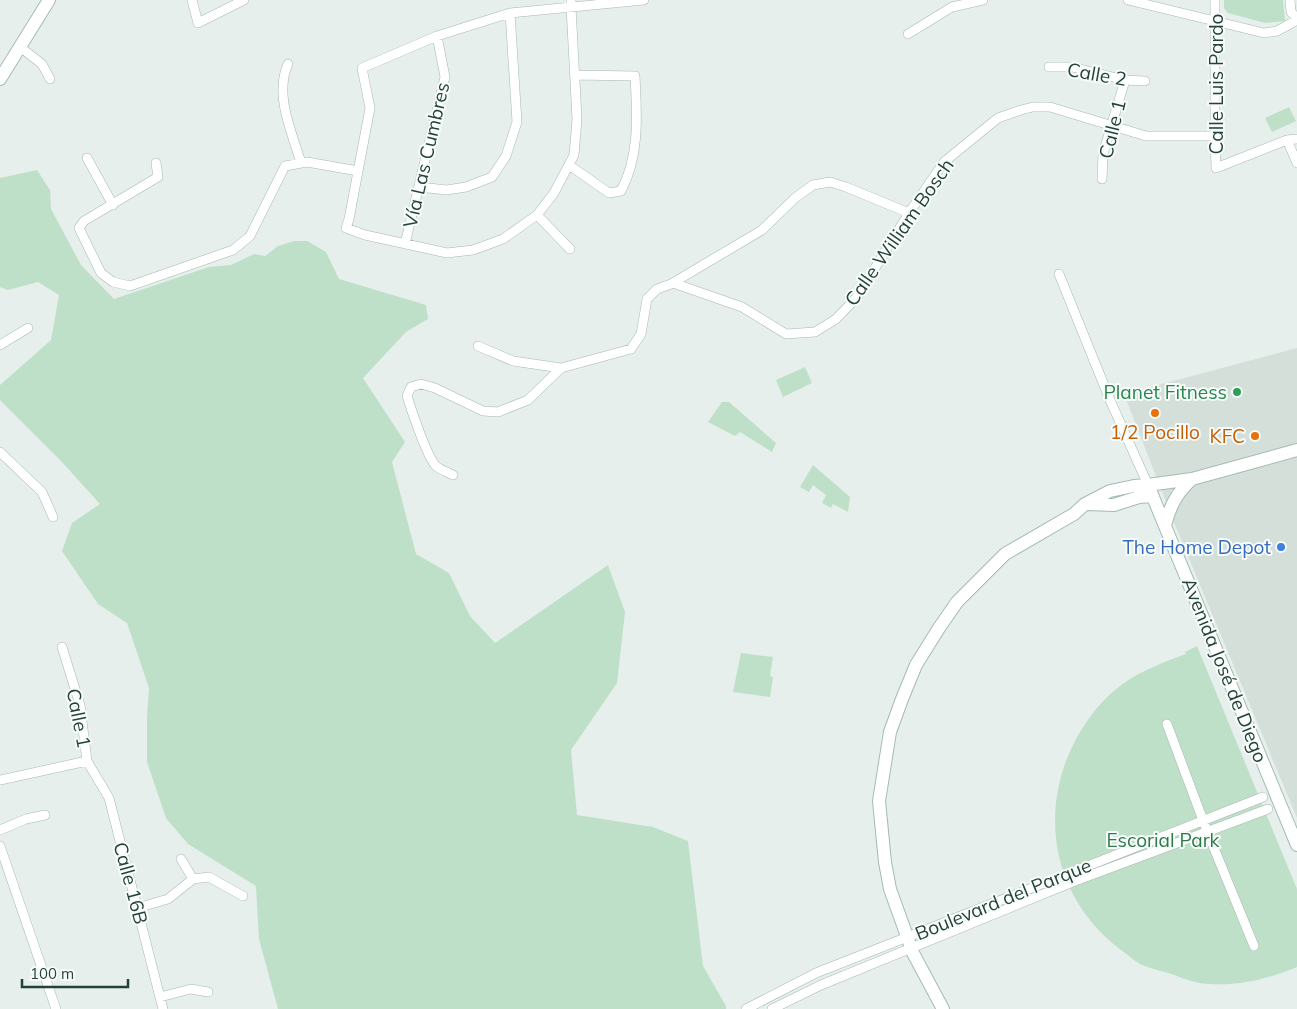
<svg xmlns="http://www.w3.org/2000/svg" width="1297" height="1009" font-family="Mulish,sans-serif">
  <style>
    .built { fill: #d4dfda }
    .green { fill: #bfe0c8 }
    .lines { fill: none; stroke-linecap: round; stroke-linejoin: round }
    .street-casing { stroke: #a8b8b2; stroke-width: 10 }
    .secondary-casing { stroke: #a4bbb3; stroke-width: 14 }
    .street { stroke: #fff; stroke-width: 9 }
    .secondary { stroke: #fff; stroke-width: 12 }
    .leisure-dot { fill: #2e9e5b; stroke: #f7fbf9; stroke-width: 2 }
    .food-dot { fill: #e8710a; stroke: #f7fbf9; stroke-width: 2 }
    .shop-dot { fill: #3f7fe0; stroke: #f7fbf9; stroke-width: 2 }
    .labels { text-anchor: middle; stroke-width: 4; stroke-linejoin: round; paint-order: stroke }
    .street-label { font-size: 19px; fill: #24423a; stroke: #f7fbf9 }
    .leisure-label { font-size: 19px; fill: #27864d; stroke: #f7fbf9; text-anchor: end }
    .food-label { font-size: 19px; fill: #c56008; stroke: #f7fbf9 }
    .shop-label { font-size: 19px; fill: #366cbe; stroke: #f7fbf9; text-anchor: end }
    .park-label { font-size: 19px; fill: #2d7a4b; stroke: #f7fbf9 }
  </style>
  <rect width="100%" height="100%" fill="#e6efeb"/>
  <path class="built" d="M1297,348v470l-122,-293 -51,-131z"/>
  <path class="green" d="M1224,0h59l2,21 -20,2 -37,-10 -4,-5z
    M1289,107l7,14 -24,11 -7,-14z
    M37,170l13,20 1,19 30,56 33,34 95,-32 22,-2 23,-11 11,2 13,-10 16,-5h13l19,11 13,27 87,26 2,14 -22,13 -43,46 42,64 -13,20 24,92 33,19 21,43 25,27 113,-78 17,47 -8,71 -46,67 6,65 76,12 35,14 15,125 23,40v3h-448l-19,-70 -3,-53 -68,-42 -22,-26 -19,-56v-45l2,-29 -22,-65 -29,-19 -36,-53 10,-28 28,-19 -39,-43 -61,-61v-15l51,-45 8,-45 -21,-13 -30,8 -8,-3v-109z
    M805,367l7,16 -29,14 -7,-17z
    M722,402h7l47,41 -4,9 -32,-20 -5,4 -27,-14z
    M813,465l37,32 -2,15 -15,-8 -2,4 -9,-5 4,-8 -13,-10 -4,7 -9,-5z
    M1197,646l100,243v78c-29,12 -57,19 -88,17 -14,0 -28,-7 -41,-11 -9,-3 -20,-5 -28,-9 -7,-4 -13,-10 -19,-14 -60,-45 -81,-119 -55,-189 12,-30 31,-59 58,-78 19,-13 40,-21 62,-29l-1,-2z
    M741,653l32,4 -3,19 3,1 -3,20 -37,-5z"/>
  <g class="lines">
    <g class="street-casing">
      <path id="street" d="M192,0l6,23 46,-23
        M571,0v7l6,112 -3,36 -20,38 -17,22 -34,24 -30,11 -26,3 -82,-18 -19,-7 3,-9 21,-111 -8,-40 75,-32 73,-23 134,-13
        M1128,0l136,33 13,-2 20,-11
        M1215,0v136l1,32 71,-28 10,-1
        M1290,0l1,12 6,6
        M908,34l44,-27 31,-7
        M20,47l22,17 8,15
        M288,64c-14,31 4,68 13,99
        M1049,67h23l53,13 20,1
        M1287,140l10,23
        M87,158l26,47
        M156,163l2,14 -74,44 -5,7 22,45 12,9 17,4 103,-36 17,-14 35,-70 22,-4 51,9
        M569,165l40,28 12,-2c19,-36 16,-76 14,-115l-60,-1
        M1102,179l1,-25 22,-74
        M419,187l28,3 19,-3 26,-10 14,-21 11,-34 -7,-109
        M537,215l33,34
        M405,244l40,-167 -8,-41
        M1059,274l51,126 38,85
        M673,283l69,24 44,27 29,-2 21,-13 21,-22 52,-84 35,-51 54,-44 23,-8 12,-3h17l96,29h69
        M0,345l28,-17
        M478,346l35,15 48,7
        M0,452l42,40 11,25
        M453,475c-5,-3 -13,-5 -17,-9 -9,-9 -25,-57 -29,-70l4,-9 10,-3 14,4 48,23 15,1 30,-12 33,-32 70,-19 10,-15 6,-35 10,-10 14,-5 91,-54 33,-32 18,-13 17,-3 16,5 63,26
        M62,647l18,58 7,56 22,37 54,211
        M1167,724l40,107 47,115
        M0,780l87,-19
        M0,830l26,-11 19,-4
        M0,846l56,163
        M181,859l12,20
        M137,908l31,-9 25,-20 16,-2 34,19
        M160,997l31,-8 17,3
        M746,1009l70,-36 447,-176
        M772,1009l49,-24 254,-104 193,-72"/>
    </g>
    <g class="secondary-casing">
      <path id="secondary" d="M0,79l49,-79
        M1148,485l149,360
        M1088,504l26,1 25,-8 13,-1
        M1165,526c4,-19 12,-34 27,-47
        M943,1009l-30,-56 -23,-64 -5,-27 -6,-61 11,-69 12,-33 14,-34 23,-37 18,-26 48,-48 69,-40 11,-10 25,-13 24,-5 14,-1 44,-6 105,-29"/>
    </g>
    <use href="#street" class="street"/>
    <use href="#secondary" class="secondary"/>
  </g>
  <circle class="leisure-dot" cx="1237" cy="392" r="5"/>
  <g class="food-dot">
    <circle cx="1155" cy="413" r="5"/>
    <circle cx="1255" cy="436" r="5"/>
  </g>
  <circle class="shop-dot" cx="1281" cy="547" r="5"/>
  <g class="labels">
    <g class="street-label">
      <text transform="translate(1097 74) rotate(10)" y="7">Calle 2</text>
      <text transform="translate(1216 84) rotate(-90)" y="7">Calle Luis Pardo</text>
      <text transform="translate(1112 129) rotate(-76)" y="7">Calle 1</text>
      <text transform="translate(426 155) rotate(-77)" y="7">Vía Las Cumbres</text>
      <text transform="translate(899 232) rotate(-55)" y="7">Calle William Bosch</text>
      <text transform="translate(1225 670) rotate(68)" y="7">Avenida José de Diego</text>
      <text transform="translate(79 718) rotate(79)" y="7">Calle 1</text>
      <text transform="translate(131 883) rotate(75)" y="7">Calle 16B</text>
      <text transform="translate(1003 899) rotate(-22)" y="7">Boulevard del Parque</text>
    </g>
    <g class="leisure-label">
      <text x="1227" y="399">Planet Fitness</text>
    </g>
    <g class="food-label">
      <text x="1155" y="439">1/2 Pocillo</text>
      <text x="1245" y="443" text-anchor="end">KFC</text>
    </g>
    <g class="shop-label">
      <text x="1271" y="554">The Home Depot</text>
    </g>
    <g class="park-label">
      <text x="1163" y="847">Escorial Park</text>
    </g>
  </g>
  <path d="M22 979v8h106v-8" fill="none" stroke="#24423a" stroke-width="2.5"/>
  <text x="30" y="979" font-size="15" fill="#24423a" stroke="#f7fbf9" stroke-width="4" paint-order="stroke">100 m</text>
</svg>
